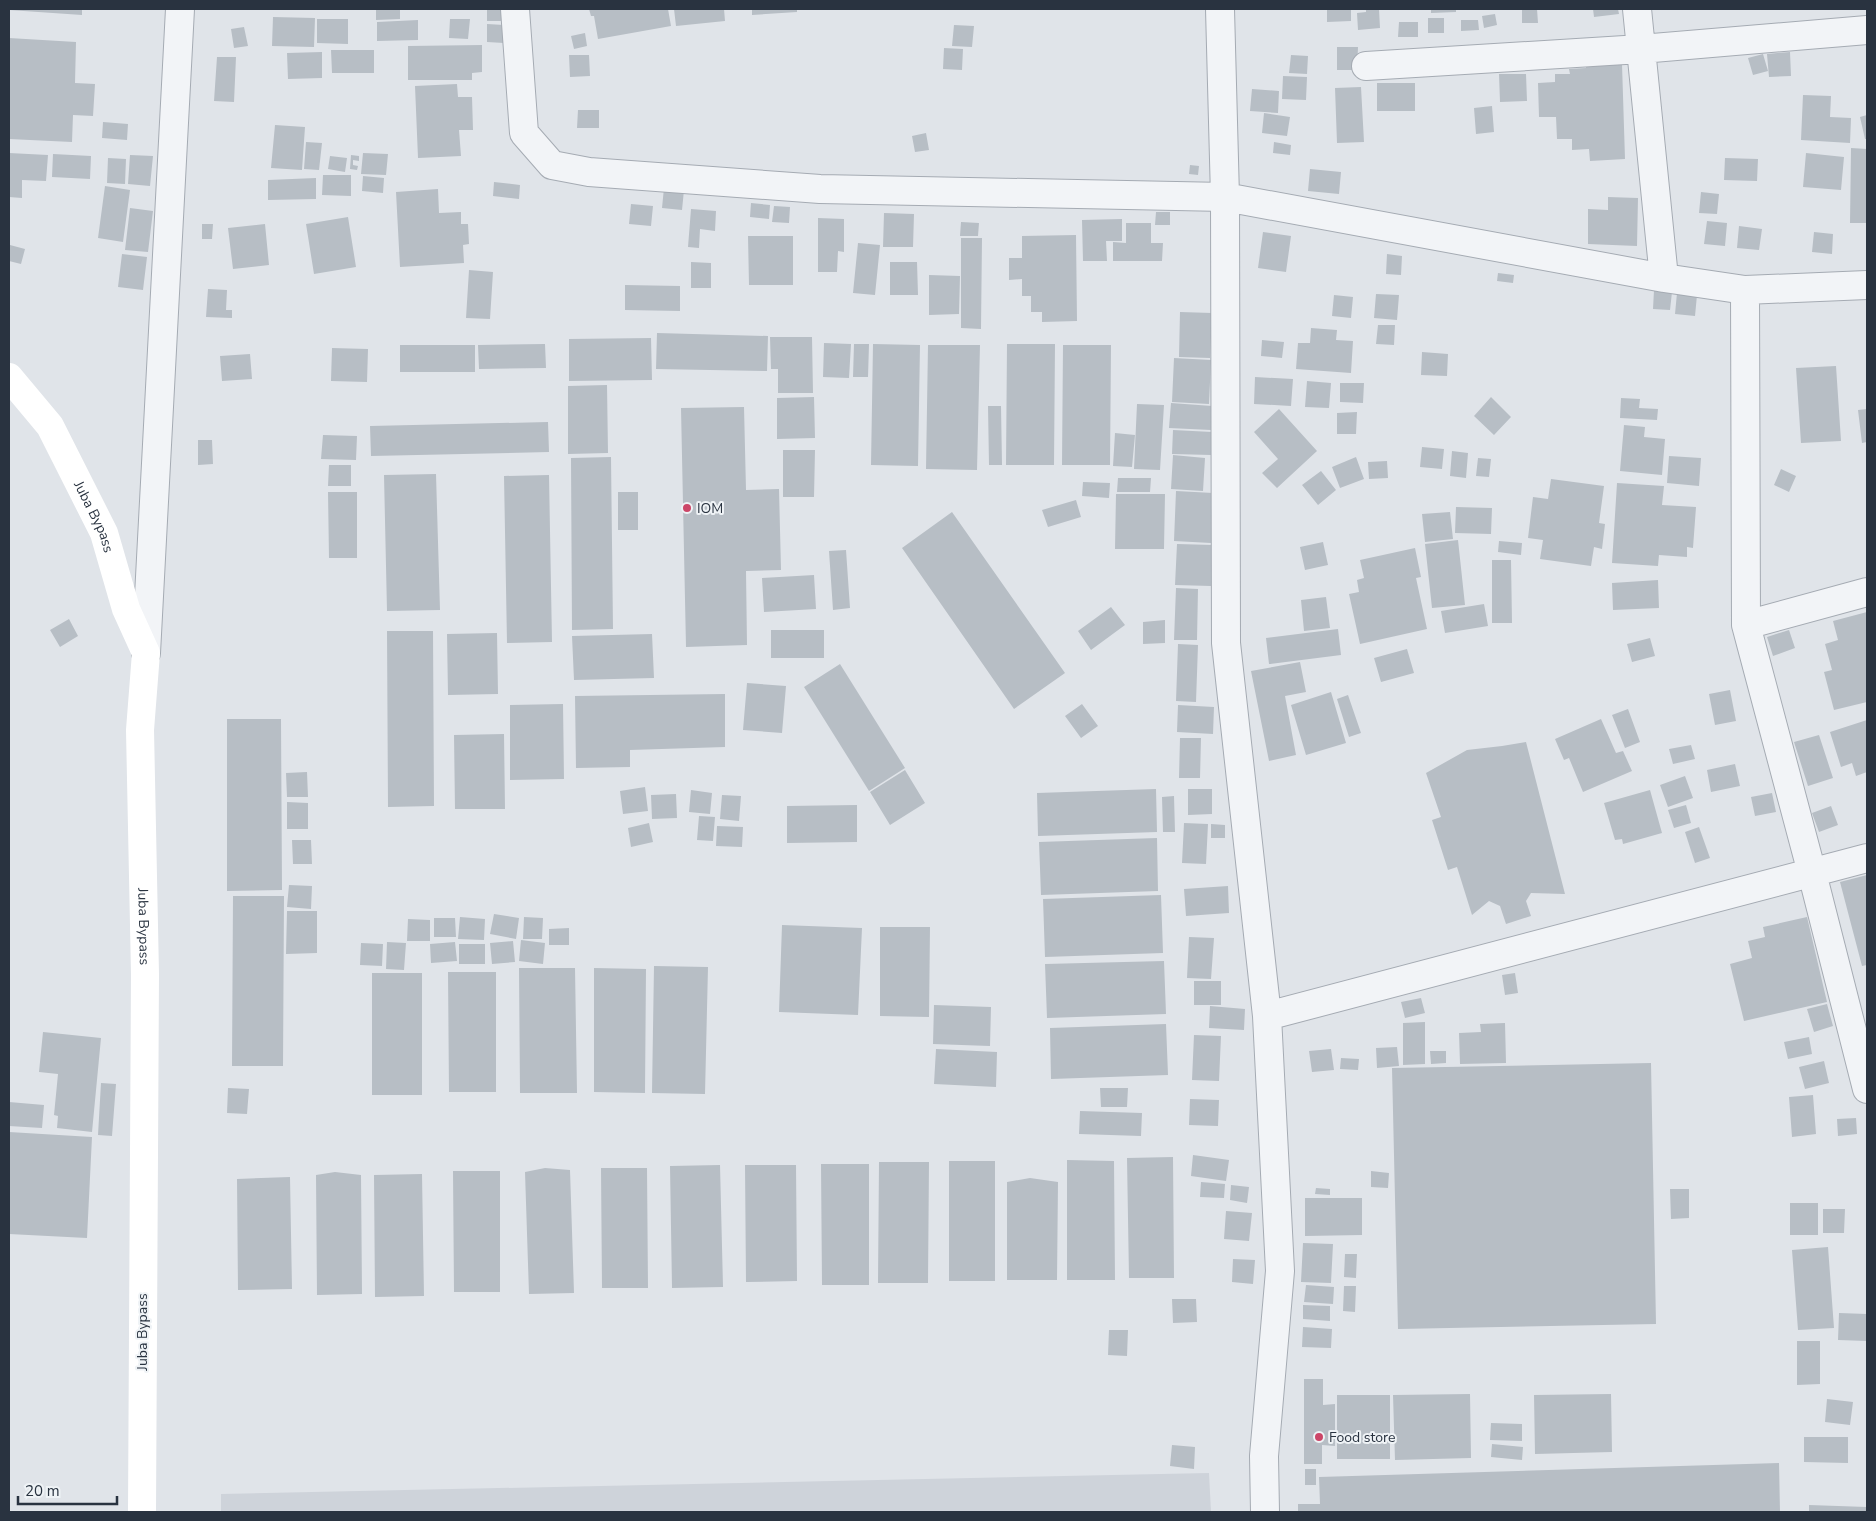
<svg xmlns="http://www.w3.org/2000/svg" width="1876" height="1521" font-family="'Nunito Sans',sans-serif">
  <style>
    .built { fill: #ced3da }
    .building { fill: #b7bec5 }
    .lines { fill: none; stroke-linecap: round; stroke-linejoin: round }
    .minor-casing { stroke: #a5abb3; stroke-width: 30 }
    .tertiary-casing { stroke: #a5abb3; stroke-width: 30 }
    .minor { stroke: #f2f4f7; stroke-width: 28 }
    .tertiary { stroke: #f2f4f7; stroke-width: 28 }
    .secondary { stroke: #fff; stroke-width: 28 }
    .poi-dot { fill: #cc4668; stroke: #eff3f6; stroke-width: 2 }
    .labels { text-anchor: middle; stroke-width: 4; stroke-linejoin: round; paint-order: stroke }
    .poi-label { font-size: 14px; fill: #293340; stroke: #eff3f6; text-anchor: start }
    .street-label { font-size: 14px; fill: #293340; stroke: #eff3f6 }
  </style>
  <rect width="100%" height="100%" fill="#e0e4e9"/>
  <path class="built" d="M1209,1473l2,39h-990v-18z"/>
  <path class="building" d="M9,9h73v6l-73,-5z
    M376,9h24v10l-24,1z
    M487,9h19v12h-19z
    M589,9h79l3,17 -73,13 -4,-23h-3z
    M674,9h50l1,12 -49,5z
    M752,9h45v3l-45,3z
    M1327,9h24v12l-24,1z
    M1366,9h13l1,19 -22,2 -1,-17 9,-1z
    M1431,9h25v3l-25,1z
    M1522,9h15l1,14h-16z
    M1593,9h25l1,5 -25,3z
    M1495,14l2,11 -13,3 -2,-12z
    M273,17l42,1 -1,29 -42,-1z
    M1428,18h16v15h-16z
    M317,19h31v25l-31,-1z
    M450,19h20l-2,20 -19,-1z
    M418,20v20l-41,1v-19z
    M1461,20h17l1,10 -18,1z
    M1399,22h19v15h-20z
    M487,24l17,1v18l-17,-1z
    M954,25l20,1 -2,21 -20,-1z
    M244,27l4,19 -14,2 -3,-19z
    M585,33l2,13 -13,3 -3,-13z
    M9,38l67,4 -1,41 20,1 -2,32 -20,-1 -1,27 -63,-3z
    M482,45v27l-10,1v7h-64v-34z
    M1337,47h21l-1,23h-20z
    M944,48l19,1 -1,21 -19,-1z
    M331,50h43v23h-42z
    M322,52v26l-34,1 -1,-26z
    M1790,52l1,24 -22,1 -2,-23z
    M1763,54l5,17 -15,4 -5,-17z
    M569,55h20l1,21 -20,1z
    M1291,55l17,1 -1,18 -18,-1z
    M217,57h19l-2,45 -20,-1z
    M1622,64l3,95 -35,2 -1,-12 -17,1v-11h-15l-1,-22h-17l-1,-34 17,-1v-8h15l-1,-5 17,-1v-2z
    M1499,74h27l1,27 -27,1z
    M1283,76l24,1 -1,23 -24,-1z
    M1377,83h38v28h-38z
    M457,84l1,13h14l1,33h-14l2,26 -43,2 -3,-72z
    M1361,87l3,55 -27,1 -2,-55z
    M1252,89l27,2 -1,22 -28,-2z
    M1803,95l28,1 -1,21 21,1 -1,25 -49,-3z
    M1492,106l2,26 -18,2 -2,-26z
    M578,110h21v18h-22z
    M1264,113l26,4 -3,19 -25,-3z
    M1867,115v24h-2l-5,-22z
    M103,122l25,2 -1,16 -25,-2z
    M275,125l30,2 -3,43 -31,-2z
    M926,133l3,17 -14,2 -3,-16z
    M306,142l16,1 -3,27 -15,-1z
    M1274,142l17,3 -1,10 -17,-2z
    M1851,148l16,1v74h-17z
    M9,153l39,2 -2,26 -24,-1v18l-13,-1z
    M363,153l25,1 -2,21 -25,-1z
    M1806,153l38,4 -3,33 -38,-3z
    M53,154l38,2 -1,23 -38,-2z
    M130,155l23,1 -3,30 -22,-2z
    M351,155l8,1v5l-6,-1v5l5,1 -1,4 -7,-1z
    M330,156l17,2 -2,14 -17,-3z
    M108,158l18,1 -1,25 -18,-1z
    M1725,158l33,1 -1,22 -33,-1z
    M1190,165l9,1 -1,9 -9,-1z
    M1310,169l31,3 -2,22 -31,-3z
    M323,175h28v21l-29,-1z
    M363,176l21,2 -1,15 -21,-2z
    M316,178v21l-48,1v-20z
    M494,182l26,3 -1,14 -26,-3z
    M105,186l25,4 -7,52 -25,-4z
    M664,188l20,2 -2,20 -20,-2z
    M438,189l1,24 22,-1v12h7l1,20 -6,1 1,18 -64,4 -4,-75z
    M1701,192l18,2 -2,20 -18,-1z
    M1608,197l30,1 -1,48 -49,-2v-35l20,1z
    M751,203l19,2 -1,14 -19,-2z
    M631,204l22,2 -2,20 -22,-2z
    M774,206l16,1 -1,16 -17,-1z
    M130,208l23,3 -5,41 -23,-2z
    M691,209l25,2 -1,20 -15,-2 -1,19 -11,-1z
    M1156,212h14v13h-15z
    M884,213l30,1 -1,33h-30z
    M348,217l8,50 -42,7 -8,-50z
    M818,218l26,1v33l-6,-1 -1,21h-19z
    M1122,219v22h-16l1,20h-24l-1,-41z
    M1707,221l20,2 -2,23 -21,-2z
    M961,222l18,1 -1,13h-18z
    M1126,223h25v20h12l-1,18h-49v-19l13,1z
    M202,224h11l-1,15h-10z
    M265,224l4,41 -36,4 -5,-41z
    M1739,226l23,3 -3,21 -22,-2z
    M1263,232l28,4 -5,36 -28,-4z
    M1814,232l19,2 -1,20 -20,-2z
    M1076,235l1,86 -35,1v-10h-11v-16h-9v-17l-13,1v-22h13v-22z
    M748,236h45v49h-44z
    M961,238h21l-1,91 -20,-1z
    M858,243l22,2 -5,50 -22,-2z
    M10,245l15,4 -4,15 -12,-3z
    M122,254l25,3 -4,33 -25,-3z
    M1387,254l15,2 -1,19 -15,-1z
    M691,262l20,1v25h-20z
    M890,262h27l1,33h-28z
    M469,270l24,2 -3,47 -24,-1z
    M1498,273l16,2 -1,8 -16,-2z
    M929,275l31,1 -1,38 -30,1z
    M625,285l55,1v25l-55,-1z
    M208,289l19,1 -1,20h6v8l-26,-1z
    M1654,290l18,2 -2,18 -17,-1z
    M1677,293l20,2 -2,21 -20,-2z
    M1376,294l23,1 -2,25 -23,-2z
    M1334,295l19,2 -2,21 -19,-2z
    M1180,312l32,1 -2,45 -31,-1z
    M1378,325h17l-1,20 -18,-1z
    M1311,328l26,2 -1,10 17,1 -2,32 -55,-4 2,-26h12z
    M657,333l111,3 -1,35 -111,-2z
    M770,337h42l1,56h-35v-24h-7z
    M651,338l1,42 -83,1v-42z
    M1262,340l22,2 -2,16 -21,-2z
    M824,343l27,1 -2,34 -26,-1z
    M545,344l1,24 -67,1 -1,-24z
    M854,344h15l-1,33h-15z
    M873,344l47,1 -2,121 -47,-1z
    M1007,344h48l-1,121h-48z
    M400,345h75v27h-75z
    M928,345h52l-3,125 -51,-1z
    M1063,345h48l-1,120h-48z
    M332,348l36,1 -1,33 -36,-1z
    M1422,352l26,2 -1,22 -26,-1z
    M250,354l2,25 -30,2 -2,-25z
    M1174,358l37,2 -2,44 -37,-2z
    M1836,366l5,75 -40,2 -5,-75z
    M1255,377l38,2 -2,27 -37,-2z
    M1307,381l24,2 -2,25 -24,-1z
    M1340,383h24l-1,20 -23,-1z
    M607,385l1,68 -40,1v-68z
    M814,397l1,41 -38,1v-41z
    M1491,397l20,20 -17,18 -20,-19z
    M1621,398l19,1 -1,9 19,1 -1,11 -37,-2z
    M1171,403l41,3 -1,24 -42,-2z
    M1137,404l27,1 -4,65 -26,-1z
    M988,406h13l1,59h-13z
    M744,407l2,83 33,-1 2,81 -35,1 1,74 -61,2 -5,-239z
    M1279,409l38,42 -40,37 -15,-15 16,-14 -24,-27z
    M1867,409v33l-5,1 -4,-33z
    M1357,412l-1,22h-19v-21z
    M548,422l1,30 -178,4 -1,-30z
    M1624,425l21,2 -1,10 21,2 -3,36 -42,-4z
    M1173,430l39,2 -1,23 -39,-1z
    M1115,433l20,2 -3,32 -19,-1z
    M323,435l34,1 -1,24 -35,-1z
    M198,440h14l1,24 -15,1z
    M1422,447l22,2 -2,20 -22,-2z
    M783,450h32l-1,47h-31z
    M1452,451l16,2 -2,25 -16,-2z
    M1173,455l32,3 -2,33 -32,-2z
    M1669,456l32,2 -2,28 -32,-3z
    M611,457l2,172 -41,1 -1,-172z
    M1356,457l8,22 -24,9 -8,-21z
    M1478,458l13,1 -2,18 -13,-1z
    M1387,461l1,17 -19,1 -1,-17z
    M329,465h22v21h-23z
    M1781,469l15,7 -7,16 -15,-7z
    M1321,471l15,19 -18,15 -16,-20z
    M436,474l4,136 -53,1 -3,-136z
    M549,475l3,167 -45,1 -3,-167z
    M1118,478h33l-1,14h-33z
    M1551,479l53,7 -5,37 6,1 -3,25 -8,-2 -3,19 -51,-7 3,-19 -15,-2 5,-41 15,2z
    M1083,482l27,1 -1,15 -27,-2z
    M1617,483l47,3 -2,19 34,2 -3,41 -6,-1v10l-28,-2 -1,11 -46,-3z
    M1176,491l37,2 -2,50 -37,-2z
    M328,492h29v66h-28z
    M618,492h20v38h-20z
    M1116,494h49l-1,55h-49z
    M1076,500l5,17 -33,10 -6,-17z
    M1456,507l36,1 -1,26 -36,-1z
    M952,512l113,161 -51,36 -112,-161z
    M1450,512l3,27 -28,3 -3,-28z
    M1458,540l7,65 -33,3 -7,-64z
    M1499,541l23,2 -1,12 -23,-3z
    M1323,542l5,23 -23,5 -5,-23z
    M1177,544l36,1 -2,41 -36,-1z
    M1415,548l6,29 -5,1 11,51 -67,15 -11,-50 10,-2 -2,-12 7,-2 -4,-18z
    M846,550l4,58 -17,2 -4,-59z
    M1492,560h19l1,63h-20z
    M814,575l2,34 -52,3 -2,-34z
    M1658,580l1,28 -46,2 -1,-27z
    M1176,588l22,1 -1,51h-23z
    M1326,597l4,31 -26,3 -3,-31z
    M1484,604l4,22 -43,7 -4,-22z
    M1111,607l14,18 -34,25 -13,-19z
    M1867,612v90l-33,8 -10,-38 8,-2 -7,-26 13,-4 -5,-19z
    M69,619l9,17 -18,11 -10,-17z
    M1165,620v23l-22,1v-22z
    M1338,629l3,26 -72,9 -3,-26z
    M771,630h53v28h-53z
    M1789,630l6,18 -22,8 -6,-19z
    M387,631h46l1,175 -46,1z
    M497,633l1,61 -50,1 -1,-61z
    M652,634l2,44 -80,2 -2,-44z
    M1650,638l5,18 -23,6 -5,-18z
    M1178,644l20,1 -2,57 -20,-1z
    M1407,649l7,24 -33,9 -7,-24z
    M1300,662l6,30 -21,4 11,59 -27,6 -18,-90z
    M840,664l65,104 -36,23 -65,-104z
    M747,683l39,3 -4,47 -39,-3z
    M1730,690l6,31 -21,4 -6,-31z
    M1331,692l15,51 -40,12 -15,-50z
    M725,694v53l-95,3v17l-54,1 -1,-72z
    M1348,695l13,38 -12,4 -12,-38z
    M563,704l1,75 -54,1v-75z
    M1082,704l16,22 -17,12 -16,-22z
    M1178,705l36,2 -1,27 -36,-2z
    M1628,709l12,33 -15,6 -13,-33z
    M227,719h54l1,171 -55,1z
    M1601,719l15,34 7,-2 9,20 -49,21 -14,-34 -5,2 -9,-21z
    M1867,720v52l-11,4 -4,-13 -11,4 -11,-35z
    M504,734l1,75h-50l-1,-74z
    M1819,735l14,43 -25,8 -14,-44z
    M1180,738h21l-1,40h-21z
    M1526,742l39,152 -34,-1 -5,8 5,15 -25,8 -6,-18 -11,-5 -17,14 -15,-48 -9,3 -16,-50 9,-3 -15,-44 41,-23 35,-4z
    M1691,745l4,14 -22,5 -4,-15z
    M1735,764l5,22 -29,6 -4,-22z
    M905,770l20,33 -35,22 -20,-33z
    M307,772l1,25h-21l-1,-24z
    M1685,776l8,22 -25,9 -8,-22z
    M645,787l3,24 -25,3 -3,-23z
    M1156,789l1,43 -119,4 -1,-43z
    M1188,789h24v25l-24,1z
    M691,790l21,3 -2,21 -21,-2z
    M1650,790l12,43 -39,11 -1,-5 -7,1 -11,-37z
    M1772,793l4,19 -21,4 -4,-19z
    M676,794l1,24 -25,1 -1,-24z
    M722,795l19,1 -2,25 -19,-2z
    M1174,796l1,36h-12l-1,-35z
    M287,802l21,1v26h-21z
    M857,805v37l-70,1v-37z
    M1686,805l5,18 -17,5 -6,-18z
    M1831,806l7,19 -19,7 -7,-19z
    M699,816l16,1 -2,24 -16,-1z
    M649,823l4,19 -22,5 -3,-19z
    M1184,823l24,1 -2,40 -24,-1z
    M1211,824l14,1v13h-14z
    M717,826l26,1 -1,20 -26,-1z
    M1699,827l11,31 -15,5 -10,-31z
    M1157,838l1,53 -117,4 -2,-53z
    M292,840h19l1,24h-19z
    M1867,875v90l-5,1 -22,-84z
    M289,885l23,1 -1,23 -24,-2z
    M1228,886l1,27 -43,3 -2,-27z
    M1161,895l2,58 -118,4 -2,-58z
    M233,896h51l-1,170h-51z
    M287,911h30v42l-31,1z
    M494,914l25,4 -3,21 -26,-5z
    M460,917l25,2 -1,21 -26,-1z
    M524,917l19,1 -1,21h-19z
    M1807,917l20,85 -83,19 -14,-57 22,-6 -4,-17 17,-4 -2,-10z
    M434,918h21l1,19h-22z
    M408,919l22,1v21h-23z
    M782,925l80,3 -4,87 -79,-3z
    M880,927h50l-1,90 -49,-1z
    M569,928v17h-20v-16z
    M1189,937l25,1 -3,41 -24,-1z
    M521,940l24,3 -2,21 -24,-3z
    M513,941l2,21 -23,2 -2,-21z
    M387,942l19,1 -2,27 -18,-1z
    M455,942l2,19 -26,2 -1,-19z
    M361,943l22,1 -1,22 -22,-1z
    M459,944h26v20h-26z
    M1164,961l2,53 -119,4 -2,-54z
    M654,966l54,1 -3,127 -53,-1z
    M519,968h56l2,125h-57z
    M594,968l52,1 -1,124 -51,-1z
    M448,972h48v120h-47z
    M372,973h50v122h-50z
    M1515,973l3,20 -13,2 -3,-20z
    M1194,981h27v24h-27z
    M1421,998l4,15 -20,5 -4,-16z
    M1827,1004l6,22 -19,6 -7,-23z
    M934,1005l57,2 -1,39 -57,-2z
    M1210,1006l35,3 -1,21 -35,-2z
    M1425,1022v42l-22,1v-42z
    M1505,1023l1,40 -46,1 -1,-31 22,-1 -1,-8z
    M1166,1024l2,51 -117,4 -1,-51z
    M43,1032l58,6 -9,94 -35,-4 1,-12 -4,-1 4,-41 -19,-2z
    M1194,1035l27,1 -2,45 -27,-1z
    M1809,1037l3,17 -24,5 -4,-17z
    M1397,1047l2,19 -22,2 -1,-20z
    M936,1049l61,3 -1,35 -62,-3z
    M1331,1049l3,21 -22,2 -3,-21z
    M1430,1051h16v12l-15,1z
    M1341,1058l18,1 -1,11 -18,-1z
    M1824,1061l5,22 -24,6 -6,-22z
    M1651,1063l5,261 -258,5 -6,-261z
    M101,1083l15,1 -4,52 -14,-1z
    M228,1088l21,1 -2,25 -20,-1z
    M1100,1088h28l-1,19h-26z
    M1813,1095l3,39 -24,3 -3,-40z
    M1190,1099l29,1 -1,26 -29,-1z
    M9,1102l35,3 -2,23 -33,-2z
    M1080,1111l62,2 -1,23 -62,-2z
    M1856,1118l1,16 -19,2 -1,-17z
    M9,1132l83,5 -5,101 -78,-4z
    M1193,1155l36,5 -3,21 -35,-5z
    M1173,1157l1,121h-45l-2,-120z
    M1067,1160l47,1 1,119h-48z
    M949,1161h46v120h-46z
    M879,1162h50l-1,121h-50z
    M821,1164h48v121h-47z
    M720,1165l3,122 -51,1 -2,-122z
    M745,1165h51l1,116 -51,1z
    M545,1168l25,2 4,123 -45,1 -4,-122z
    M601,1168h46l1,120h-46z
    M453,1171h47v121h-46z
    M1371,1171l18,2 -1,15 -17,-1z
    M335,1172l26,3 1,119 -45,1 -1,-120z
    M422,1174l2,122 -49,1 -1,-122z
    M290,1177l2,112 -54,1 -1,-111z
    M1030,1178l28,4 -1,98h-50v-98z
    M1201,1182l24,2 -1,14 -24,-1z
    M1231,1185l18,2 -2,16 -17,-3z
    M1316,1188l14,1v6l-15,-1z
    M1670,1189h19v29l-18,1z
    M1305,1198h57v37l-57,1z
    M1790,1203h28v32h-28z
    M1823,1209h22l-1,24h-21z
    M1226,1211l26,2 -3,28 -25,-2z
    M1303,1243l30,1 -2,39 -30,-1z
    M1828,1247l6,81 -36,2 -6,-80z
    M1345,1254h12l-1,24 -12,-1z
    M1233,1259l22,1 -2,24 -21,-2z
    M1306,1285l28,2 -1,17 -29,-2z
    M1344,1286h12l-1,26 -12,-1z
    M1172,1299h24l1,23 -24,1z
    M1303,1305l27,1v15l-27,-2z
    M1839,1313l28,1v27l-29,-1z
    M1303,1327l29,2 -1,19 -29,-1z
    M1109,1330h19l-1,26 -19,-1z
    M1797,1341h23v43l-23,1z
    M1304,1379h19v26l12,-1v42l-13,-1v19h-18z
    M1470,1394l1,64 -76,2 -2,-65z
    M1611,1394l1,58 -77,2 -1,-59z
    M1337,1395h53v64h-53z
    M1827,1399l26,3 -3,23 -25,-3z
    M1491,1423l31,1v17l-32,-1z
    M1804,1437h44v26l-44,-1z
    M1492,1444l31,3 -1,13 -31,-3z
    M1172,1445l23,2 -1,22 -24,-3z
    M1779,1463l1,49h-482v-8h22l-1,-27z
    M1305,1469h11v16h-11z
    M1809,1505l58,2v5h-58z"/>
  <g class="lines">
    <g class="minor-casing">
      <path id="minor" d="M515,9l9,124 28,32 37,7 231,17 405,8 439,81 81,12 122,-5
        M1220,9l5,188 1,446 41,373 13,255 -16,185 1,56
        M1637,9l27,269
        M1366,66l275,-17 226,-19
        M1745,290l1,335 66,248 55,216
        M1746,625l121,-33
        M1267,1016l600,-158"/>
    </g>
    <g class="tertiary-casing">
      <path id="tertiary" d="M146,653l34,-644"/>
    </g>
    <use href="#minor" class="minor"/>
    <use href="#tertiary" class="tertiary"/>
    <path class="secondary" id="s1" d="M9,377l41,49 54,107 22,76 20,44 -6,77 5,244 -3,538"/>
  </g>
  <g class="poi-dot">
    <circle cx="687" cy="508" r="5"/>
    <circle cx="1319" cy="1437" r="5"/>
  </g>
  <g class="labels">
    <g class="poi-label">
      <text x="697" y="513">IOM</text>
      <text x="1329" y="1442">Food store</text>
    </g>
    <g class="street-label">
      <text dy="5" stroke="none"><textPath href="#s1" startOffset="165">Juba Bypass</textPath></text>
      <text dy="5" stroke="none"><textPath href="#s1" startOffset="585">Juba Bypass</textPath></text>
      <text transform="translate(142 1332) rotate(-90)" y="5">Juba Bypass</text>
    </g>
  </g>
  <rect width="1876" height="1521" fill="none" stroke="#293340" stroke-width="20"/>
  <path d="M18 1496v8h99v-8" fill="none" stroke="#293340" stroke-width="2.5"/>
  <text x="25" y="1496" font-size="15" fill="#293340" stroke="#eff3f6" stroke-width="4" paint-order="stroke">20 m</text>
</svg>
